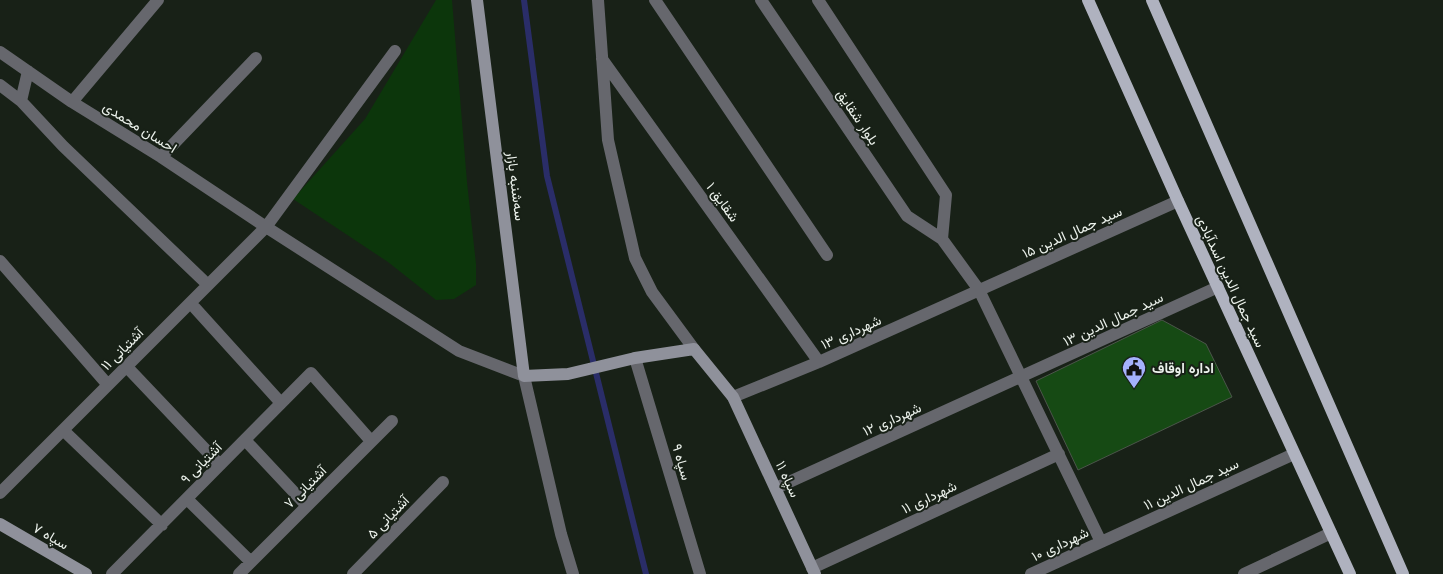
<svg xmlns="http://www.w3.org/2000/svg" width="1443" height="574" font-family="Helvetica,Vazirmatn,sans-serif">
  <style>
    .green { fill: #0c360b }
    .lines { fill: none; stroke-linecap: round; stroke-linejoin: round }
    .stream { stroke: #2a2d68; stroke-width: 6 }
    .building { fill: #164a14; stroke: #4b554a }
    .street { stroke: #66676d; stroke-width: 12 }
    .secondary { stroke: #8f919b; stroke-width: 12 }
    .primary { stroke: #afb2bf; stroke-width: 12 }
    .labels { text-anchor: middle; stroke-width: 4; stroke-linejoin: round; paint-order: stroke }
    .street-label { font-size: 14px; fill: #ecf2ec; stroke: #182117 }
    .poi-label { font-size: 14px; font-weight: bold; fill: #ecf2ec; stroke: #182117; text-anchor: start }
  </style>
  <rect width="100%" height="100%" fill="#182117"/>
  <path class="green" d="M436,0h16l15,182 9,82v21l-22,14 -18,1 -48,-38 -95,-63 72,-80z"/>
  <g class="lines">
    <path class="stream" d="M524,0l23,176 99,398"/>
  </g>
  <path class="building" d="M1162,320l44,24 26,53 -154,73 -42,-89z"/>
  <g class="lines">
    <path class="street" d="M598,0l10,140 27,118 17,34 42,57
      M655,0l172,255
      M761,0l146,216 35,23 37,51 122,252
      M818,0l128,195 -4,44
      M0,52l72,50 89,55 105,70 193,124 65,25 37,158 12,40
      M602,59l217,303
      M28,71l-7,30 42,45 145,139
      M0,85l21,16
      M72,102l86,-102
      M161,157l95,-99
      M0,261l108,124
      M195,308l86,95
      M635,358l65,216
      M126,366l94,99
      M733,397l86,-35 359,-161
      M63,430l99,95
      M245,440l62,66
      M776,488l442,-201
      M0,493l266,-266 129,-176
      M187,499l64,63
      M812,568l247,-114
      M112,574l199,-201 60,68
      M239,574l153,-153
      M353,574l90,-92
      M1031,574l263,-120
      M1244,574l87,-41"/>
    <path class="secondary" d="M477,0l47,376 44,-2 67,-16 59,-9 39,48 82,177
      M0,524l86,50"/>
    <path class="primary" d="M1088,0l90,201 172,373
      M1152,0l251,574"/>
  </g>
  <defs>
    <g id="civic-pin" transform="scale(1.25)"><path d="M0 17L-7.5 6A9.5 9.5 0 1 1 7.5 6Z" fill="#a5b1fc" stroke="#182117"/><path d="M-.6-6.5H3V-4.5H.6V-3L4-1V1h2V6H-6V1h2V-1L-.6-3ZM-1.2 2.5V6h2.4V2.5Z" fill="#111"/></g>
  </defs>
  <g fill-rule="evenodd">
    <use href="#civic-pin" x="1134" y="368"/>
  </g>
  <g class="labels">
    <g class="street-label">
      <text transform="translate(858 117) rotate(56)" y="5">بلوار شقایق</text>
      <text transform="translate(140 127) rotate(32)" y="5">احسان محمدی</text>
      <text transform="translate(516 186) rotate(83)" y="5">سه‌شنبه بازار</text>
      <text transform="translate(723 202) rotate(54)" y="5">شقایق ۱</text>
      <text transform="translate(1072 232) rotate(-24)" y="5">سید جمال الدین ۱۵</text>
      <text transform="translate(1231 281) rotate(65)" y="5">سید جمال الدین اسدآبادی</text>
      <text transform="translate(1113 319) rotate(-25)" y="5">سید جمال الدین ۱۳</text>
      <text transform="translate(851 332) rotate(-24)" y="5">شهرداری ۱۳</text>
      <text transform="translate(122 349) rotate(-45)" y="5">آشتیانی ۱۱</text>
      <text transform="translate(892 419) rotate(-24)" y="5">شهرداری ۱۲</text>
      <text transform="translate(682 462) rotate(74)" y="5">سپاه ۹</text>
      <text transform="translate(201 463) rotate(-45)" y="5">آشتیانی ۹</text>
      <text transform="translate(788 479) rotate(65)" y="5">سپاه ۱۱</text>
      <text transform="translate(1191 484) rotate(-25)" y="5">سید جمال الدین ۱۱</text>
      <text transform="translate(305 487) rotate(-45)" y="5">آشتیانی ۷</text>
      <text transform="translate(929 497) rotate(-25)" y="5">شهرداری ۱۱</text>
      <text transform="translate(388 517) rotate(-46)" y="5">آشتیانی ۵</text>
      <text transform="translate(51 536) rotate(30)" y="5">سپاه ۷</text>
      <text transform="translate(1060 544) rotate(-25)" y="5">شهرداری ۱۰</text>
    </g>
    <g class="poi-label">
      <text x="1152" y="373">اداره اوقاف</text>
    </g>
  </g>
</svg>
